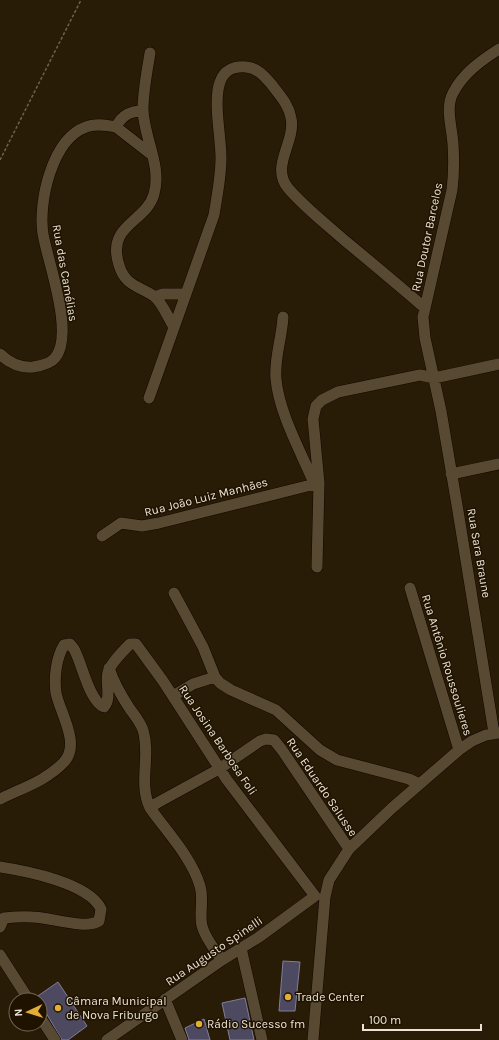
<svg xmlns="http://www.w3.org/2000/svg" width="499" height="1040" font-family="Karla,sans-serif">
  <style>
    .building { fill: #4c4961; stroke: #807e98 }
    .lines { fill: none; stroke-linecap: round; stroke-linejoin: round }
    .minor-casing { stroke: #110600; stroke-width: 12 }
    .path { stroke: #6c614e; stroke-width: 1.5; stroke-dasharray: 3 2; stroke-linecap: butt }
    .minor { stroke: #574932; stroke-width: 11 }
    .poi-dot { fill: #e3ae35; stroke: #1f1300; stroke-width: 1.5 }
    .labels { text-anchor: middle; stroke-width: 3; stroke-linejoin: round; paint-order: stroke }
    .street-label { font-size: 12px; fill: #ece3d6; stroke: #1f1300 }
    .poi-label { font-size: 12px; fill: #ece3d6; stroke: #1f1300; text-anchor: start }
  </style>
  <rect width="100%" height="100%" fill="#291c06"/>
  <path class="building" d="M283,961l17,1 -5,49h-16z
    M58,982l29,44 -19,14h-6l-16,-27 -6,-3v-10h-4l-1,-2z
    M245,998l9,42h-24l-8,-37z
    M204,1019l6,21h-21l-4,-12z"/>
  <g class="lines">
    <g class="minor-casing">
      <path id="minor" d="M150,53c-3,19 -7,38 -7,57 1,28 19,56 11,84 -8,29 -48,30 -35,71 6,21 20,21 35,31 8,6 14,22 20,31
        M116,127l36,28
        M155,297l8,-3h22
        M283,317c-1,21 -9,41 -7,62 3,34 25,73 38,104
        M0,354c9,9 20,14 33,13 7,-1 17,-3 22,-9 20,-24 -7,-95 -12,-124 -5,-32 9,-95 43,-107 9,-4 20,-2 30,0 6,-12 14,-16 27,-16
        M149,398l65,-183c3,-19 7,-38 7,-57 0,-21 -8,-57 -1,-76 4,-12 14,-16 26,-15 12,1 18,9 26,18 8,11 17,20 19,33 5,24 -21,48 -3,70 15,18 38,36 56,52 27,22 54,45 81,68
        M451,474l48,-10
        M102,536l19,-13 21,3 17,-3 160,-40
        M317,567l2,-84 -6,-64 3,-13 6,-6 16,-8 82,-17 14,3 65,-14
        M410,588l49,162
        M174,593l29,54 12,30 5,6 11,7 45,20 44,40 17,10 72,19 10,5
        M109,668c5,15 13,29 21,41 5,7 10,13 13,21 8,26 -5,53 7,78 17,24 42,50 50,78 4,14 -1,28 2,40 3,12 13,24 20,34
        M173,696l20,-12 22,-7
        M494,733l-36,-222 -17,-100 -16,-73 -2,-21 29,-127c2,-16 2,-31 1,-46 -1,-17 -8,-36 0,-51 10,-20 29,-33 46,-44
        M0,799c22,-11 46,-18 64,-37 17,-18 -4,-49 -8,-69 -2,-15 0,-35 8,-48l6,-1 4,5c8,14 15,52 30,58 8,-8 1,-25 4,-35 3,-9 14,-20 22,-28h6l27,37 64,99 88,116
        M150,808l7,-5 62,-34 41,-28 6,-2 8,1 8,10 67,99
        M0,867c26,4 89,16 101,42l-2,12c-14,9 -50,-4 -67,-4 -9,-1 -19,0 -28,1
        M0,927l4,-9
        M241,948l21,92
        M0,955l29,45
        M165,999l17,41
        M40,1017l15,23
        M107,1040l115,-80 37,-23 56,-41
        M313,1040l12,-143 4,-17 20,-31 43,-41 67,-58 13,-9 14,-6 13,-2"/>
    </g>
    <path class="path" d="M0,160l81,-160"/>
    <use href="#minor" class="minor"/>
  </g>
  <g class="poi-dot">
    <circle cx="288" cy="997" r="4"/>
    <circle cx="58" cy="1008" r="4"/>
    <circle cx="199" cy="1024" r="4"/>
  </g>
  <g class="labels">
    <g class="street-label">
      <text transform="translate(427 237) rotate(-78)" y="4">Rua Doutor Barcelos</text>
      <text transform="translate(65 273) rotate(80)" y="4">Rua das Camélias</text>
      <text transform="translate(206 497) rotate(-14)" y="4">Rua João Luiz Manhães</text>
      <text transform="translate(479 553) rotate(80)" y="4">Rua Sara Braune</text>
      <text transform="translate(447 665) rotate(73)" y="4">Rua Antônio Roussoulieres</text>
      <text transform="translate(218 740) rotate(56)" y="4">Rua Josina Barbosa Foli</text>
      <text transform="translate(322 787) rotate(56)" y="4">Rua Eduardo Salusse</text>
      <text transform="translate(214 951) rotate(-34)" y="4">Rua Augusto Spinelli</text>
    </g>
    <g class="poi-label">
      <text x="296" y="1001">Trade Center</text>
      <text x="66" y="1005">Câmara Municipal<tspan x="66" dy="14">de Nova Friburgo</tspan></text>
      <text x="207" y="1028">Rádio Sucesso fm</text>
    </g>
  </g>
  <g transform="translate(28 1012) rotate(266)"><circle r="19" fill="#1f1300" stroke="#716656"/>
  <path d="M0-3L7 15L0 10L-7 15Z" fill="#e3ae35"/>
  <text y="-6" font-size="11" font-weight="bold" text-anchor="middle" fill="#ece3d6">N</text>
  </g>
  <path d="M363 1024v6h118v-6" fill="none" stroke="#ece3d6" stroke-width="2"/>
  <text x="369" y="1024" font-size="12" fill="#ece3d6" stroke="#1f1300" stroke-width="3" paint-order="stroke">100 m</text>
</svg>
